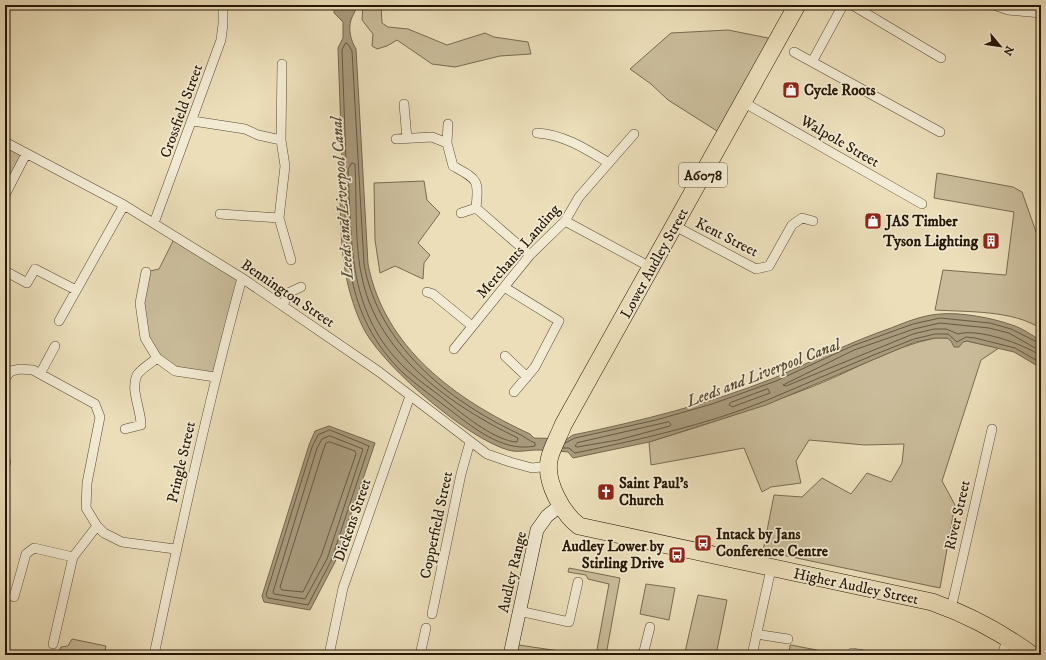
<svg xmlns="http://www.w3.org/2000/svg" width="1046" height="660" font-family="'IM FELL DW Pica',serif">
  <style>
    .green { fill: #cabc9a; stroke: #786a50 }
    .water { fill: #a89a7c; stroke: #74664c }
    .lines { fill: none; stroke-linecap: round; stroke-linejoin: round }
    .shore { stroke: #675840; stroke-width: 1 }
    .street-casing { stroke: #574932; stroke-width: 10 }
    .secondary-casing { stroke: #261705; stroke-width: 14 }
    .highway-casing { stroke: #261705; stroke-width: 18 }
    .street { stroke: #f2ead2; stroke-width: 9 }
    .secondary { stroke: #f2ead2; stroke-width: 13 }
    .highway { stroke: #ebdeb9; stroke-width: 17 }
    .labels { text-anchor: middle; stroke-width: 3.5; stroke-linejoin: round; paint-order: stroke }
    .shield { fill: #f2ead2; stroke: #635642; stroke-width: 1 }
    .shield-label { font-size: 14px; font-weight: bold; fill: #261705 }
    .poi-label { font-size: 15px; font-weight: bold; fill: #261705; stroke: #f2ead2; text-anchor: start }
    .street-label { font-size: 15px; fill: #261705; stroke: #f2ead2 }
    .water-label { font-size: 16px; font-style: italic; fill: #5a4b35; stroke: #f2ead2 }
  </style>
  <rect width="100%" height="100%" fill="#ebdeb9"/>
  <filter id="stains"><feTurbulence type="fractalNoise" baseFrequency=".005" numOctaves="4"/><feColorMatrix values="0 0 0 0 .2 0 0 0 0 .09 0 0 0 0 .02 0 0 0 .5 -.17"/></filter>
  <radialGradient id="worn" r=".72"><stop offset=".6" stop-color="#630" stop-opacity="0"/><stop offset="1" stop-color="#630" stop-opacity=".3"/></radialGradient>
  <path class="green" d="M363,5h18l1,18 6,4 20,2 39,16 38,-12 9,4 34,5 3,12 -31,2 -45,11 -23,-3 -35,-24 -10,6 -10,3 -5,-3 1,-12 -11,-14z
    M728,30l50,10 -53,96 -57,-36 -17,-16 -21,-15 41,-36z
    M5,142l21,12 -21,36z
    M937,173l76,14 9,5 19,54v83c-26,-19 -75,-17 -106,-19l8,-40 63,5 8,-63 -80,-14z
    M424,181l3,19 13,13 -22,30 12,12 -6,8 -1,16 -28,-13 -15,7 -5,-33 -1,-57z
    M175,237l67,41 -27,99 -40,-6 -18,-13 -12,-20 -5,-35 6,-31 13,-3z
    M935,338c3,0 7,0 10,0 9,1 12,6 22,3l32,7 -18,12 -39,121 13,24 -15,83 -177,-37 11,-56 28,2 20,-19 29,16 16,-21 24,9 11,-19 2,-19 -39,1 -56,-5 -13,21 5,22 -30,4 -9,5 -18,-44 -93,17 -2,-23c56,-17 111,-35 165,-56 40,-16 78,-39 121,-48z
    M569,568l51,10 -14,77h-10l13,-71 -21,-5 -2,-4 -18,-3z
    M646,584l29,4 -6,32 -29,-6z
    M698,595l29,5 -11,55h-16l-15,-3z
    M72,639l34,7 -2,9h-31l-14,-3 2,-5 7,-1z
    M512,644l61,9v2h-63z
    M790,645h1l51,10h-53z"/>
  <path class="water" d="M334,5h22c0,7 -3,9 -5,15 -3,10 0,21 5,29l12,215c16,84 88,136 162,170l4,4 33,1 6,-4c68,-14 136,-31 201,-57 39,-17 76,-36 117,-50 15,-6 32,-13 49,-14 21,-2 52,4 72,11 10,3 20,10 29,16v27l-27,-16 -47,-11 -4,1 -4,5h-5l-3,-6 -4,-3h-12l-20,4 -149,63 -117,37 -76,16 -5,-6c-10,-1 -20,-2 -31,-2 -10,0 -18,3 -29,0 -41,-12 -120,-80 -142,-117 -8,-14 -14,-32 -18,-48 -9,-37 -7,-79 -9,-118l3,-6 -4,-113 5,-10v-16l-9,-9z
    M329,426l46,17 -40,119 -25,48 -46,-8 -2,-6 47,-151 6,-14z"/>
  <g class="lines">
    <path class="shore" d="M346,43l2,1 4,7 12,213c14,80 83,136 153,169 7,3 12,8 18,10v3c-29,6 -56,-14 -77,-30 -18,-14 -38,-28 -55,-43 -61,-60 -56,-126 -60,-204l3,-8 -4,-111z
      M352,163l3,1c2,37 -1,83 8,118 17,74 90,125 155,156l-1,4c-21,-1 -51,-25 -67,-38 -14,-12 -30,-22 -43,-34 -60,-56 -55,-125 -59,-200z
      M1041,349l-6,-1 -26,-15 -20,-5 -49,-5 -26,6 -60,21 -71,35 3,1 127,-52 21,-5h12l12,5c20,-6 66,10 83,22
      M768,389l2,4 -38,14 -3,-2 1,-2z
      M669,422l2,2 -1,2 -52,14 -41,7 -2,-1 2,-3z
      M330,430l39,16 -38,115 -23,44 -40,-7 -2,-3 46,-148 6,-12z
      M330,436l33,13 -36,110 -22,40 -31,-5 -1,-2 44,-144 5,-9z
      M330,442l25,9 1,3 -35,102 -18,36 -21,-2 -2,-3 43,-136 3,-8z
      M565,443l10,-5 81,-18 56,-16 64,-23 76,-35 61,-22 27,-6 50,5 21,6 30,15
      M563,448h6l6,5c63,-13 131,-28 190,-52 50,-21 99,-43 149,-62l21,-5h13l9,8 9,-5 9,1 40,10 26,15"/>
    <g class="street-casing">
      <path id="street" d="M852,5l89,53
        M994,5l14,5 33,3
        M794,52l146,80
        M812,62l31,-57
        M282,64l-1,76 4,26 -6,52 12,42
        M743,102l179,102
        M404,104l3,35
        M193,121l52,8 13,6 23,5
        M537,133c28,2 49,16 72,30
        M396,139l36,-2 15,6 6,23c25,14 26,13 23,42l54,47
        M5,142l119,63 118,73 136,93 109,83 23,8 22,6 17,-2
        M447,143l1,-19
        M5,195l21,-41
        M461,213l15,-5
        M220,214l59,4
        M565,221l87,47
        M154,223l67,-183 2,-16v-19
        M675,226l81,43 13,-3 23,-41 10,-7 11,3
        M5,271l22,12 8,-14 41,21
        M146,272l-6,31 5,35 12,20 18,13 40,6
        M504,287l55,34 -24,46 -21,25
        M427,292l6,2 39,32
        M283,306l5,-13 13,-6
        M59,321l65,-116
        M454,349l76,-94 35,-34 14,-24 55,-63
        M505,356l22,21
        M40,374l15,-28
        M5,378l6,-7 9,-2 13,1 62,34 5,13 -13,66 -1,25 11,18 7,7 18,9 53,7
        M125,429l16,-4c0,-16 -11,-35 -4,-50 4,-6 14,-12 20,-17
        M5,465l1,-3
        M14,597l12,-43 8,-6 39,9
        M951,609l41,-180
        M519,611l50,11 9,-40
        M432,614l29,-140 9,-32
        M756,634l32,5
        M53,644l20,-87 24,-31
        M852,653l12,2
        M154,655c27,-127 54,-252 88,-377
        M329,655l14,-67 67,-192
        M420,655l6,-27
        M643,655l7,-28
        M752,655l19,-86
        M1002,655l6,-18"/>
    </g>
    <g class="secondary-casing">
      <path id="secondary" d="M510,655l27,-125 10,-14 14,-11"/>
    </g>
    <g class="highway-casing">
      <path id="highway" d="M797,5l-234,420c-4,11 -12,24 -14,35 -4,22 13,53 30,66l353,76c37,13 69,30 100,53"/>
    </g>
    <use href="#street" class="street"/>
    <use href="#secondary" class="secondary"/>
    <use href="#highway" class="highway"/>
  </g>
  <defs>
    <g id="shop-square" transform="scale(0.9)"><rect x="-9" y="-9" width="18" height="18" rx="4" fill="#8f2418" stroke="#f2ead2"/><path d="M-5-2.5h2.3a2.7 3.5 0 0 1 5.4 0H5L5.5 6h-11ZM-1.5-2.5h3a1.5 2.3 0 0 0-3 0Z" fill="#fff"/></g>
    <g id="building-square" transform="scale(0.9)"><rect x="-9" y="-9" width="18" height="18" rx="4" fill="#8f2418" stroke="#f2ead2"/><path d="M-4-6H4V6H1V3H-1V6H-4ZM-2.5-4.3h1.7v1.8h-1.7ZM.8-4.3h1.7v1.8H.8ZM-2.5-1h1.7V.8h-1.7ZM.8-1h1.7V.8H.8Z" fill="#fff"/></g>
    <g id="church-square" transform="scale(0.9)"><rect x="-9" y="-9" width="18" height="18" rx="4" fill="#8f2418" stroke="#f2ead2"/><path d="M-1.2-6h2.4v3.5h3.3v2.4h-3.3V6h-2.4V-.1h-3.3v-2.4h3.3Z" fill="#fff"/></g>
    <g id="bus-square" transform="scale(0.9)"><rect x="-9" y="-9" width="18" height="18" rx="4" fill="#8f2418" stroke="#f2ead2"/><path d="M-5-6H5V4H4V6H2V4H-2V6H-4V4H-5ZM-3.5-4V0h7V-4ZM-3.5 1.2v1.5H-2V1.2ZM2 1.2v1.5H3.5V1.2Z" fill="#fff"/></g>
  </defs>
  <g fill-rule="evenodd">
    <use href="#shop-square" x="791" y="90"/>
    <use href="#shop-square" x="873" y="221"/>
    <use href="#building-square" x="991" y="241"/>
    <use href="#church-square" x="606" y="492"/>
    <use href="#bus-square" x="703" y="543"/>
    <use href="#bus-square" x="677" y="555"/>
  </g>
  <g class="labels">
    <rect class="shield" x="679" y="163" width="48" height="24" rx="3"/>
    <g class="shield-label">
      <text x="703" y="180">A6078</text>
    </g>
    <g class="poi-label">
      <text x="804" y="95">Cycle Roots</text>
      <text x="886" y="226">JAS Timber</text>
      <text x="978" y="246" text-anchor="end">Tyson Lighting</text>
      <text x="619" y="488">Saint Paul's<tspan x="619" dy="17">Church</tspan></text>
      <text x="716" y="539">Intack by Jans<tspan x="716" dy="17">Conference Centre</tspan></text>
      <text x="664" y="551" text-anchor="end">Audley Lower by<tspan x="664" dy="17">Stirling Drive</tspan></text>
    </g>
    <g class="street-label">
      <text transform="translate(181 111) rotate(-70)" y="5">Crossfield Street</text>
      <text transform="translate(840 141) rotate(30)" y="5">Walpole Street</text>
      <text transform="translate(727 237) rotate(27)" y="5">Kent Street</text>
      <text transform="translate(518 251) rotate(-49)" y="5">Merchants Landing</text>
      <text transform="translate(654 263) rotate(-61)" y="5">Lower Audley Street</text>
      <text transform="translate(288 293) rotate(34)" y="5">Bennington Street</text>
      <text transform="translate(181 462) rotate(-77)" y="5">Pringle Street</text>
      <text transform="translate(957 515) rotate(-77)" y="5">River Street</text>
      <text transform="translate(352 520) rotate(-71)" y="5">Dickens Street</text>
      <text transform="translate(436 525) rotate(-78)" y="5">Copperfield Street</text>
      <text transform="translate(512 572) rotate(-77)" y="5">Audley Range</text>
      <text transform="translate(856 586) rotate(12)" y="5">Higher Audley Street</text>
    </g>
    <g class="water-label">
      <text transform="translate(341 198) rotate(-94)" y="6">Leeds and Liverpool Canal</text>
      <text transform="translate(763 372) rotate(-21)" y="6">Leeds and Liverpool Canal</text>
    </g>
  </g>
  <rect width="1046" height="660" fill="none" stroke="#ebdeb9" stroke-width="20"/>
  <rect x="6" y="6" width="1034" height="648" fill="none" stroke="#261705" stroke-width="2"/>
  <rect x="10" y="10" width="1026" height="640" fill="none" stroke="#261705"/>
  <g transform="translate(1000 46) rotate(119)" stroke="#f2ead2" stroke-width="3" paint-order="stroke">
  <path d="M0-3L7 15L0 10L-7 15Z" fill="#261705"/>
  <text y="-6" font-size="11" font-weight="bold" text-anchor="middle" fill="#261705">N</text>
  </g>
  <rect width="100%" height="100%" filter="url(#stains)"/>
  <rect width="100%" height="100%" fill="url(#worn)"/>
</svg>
